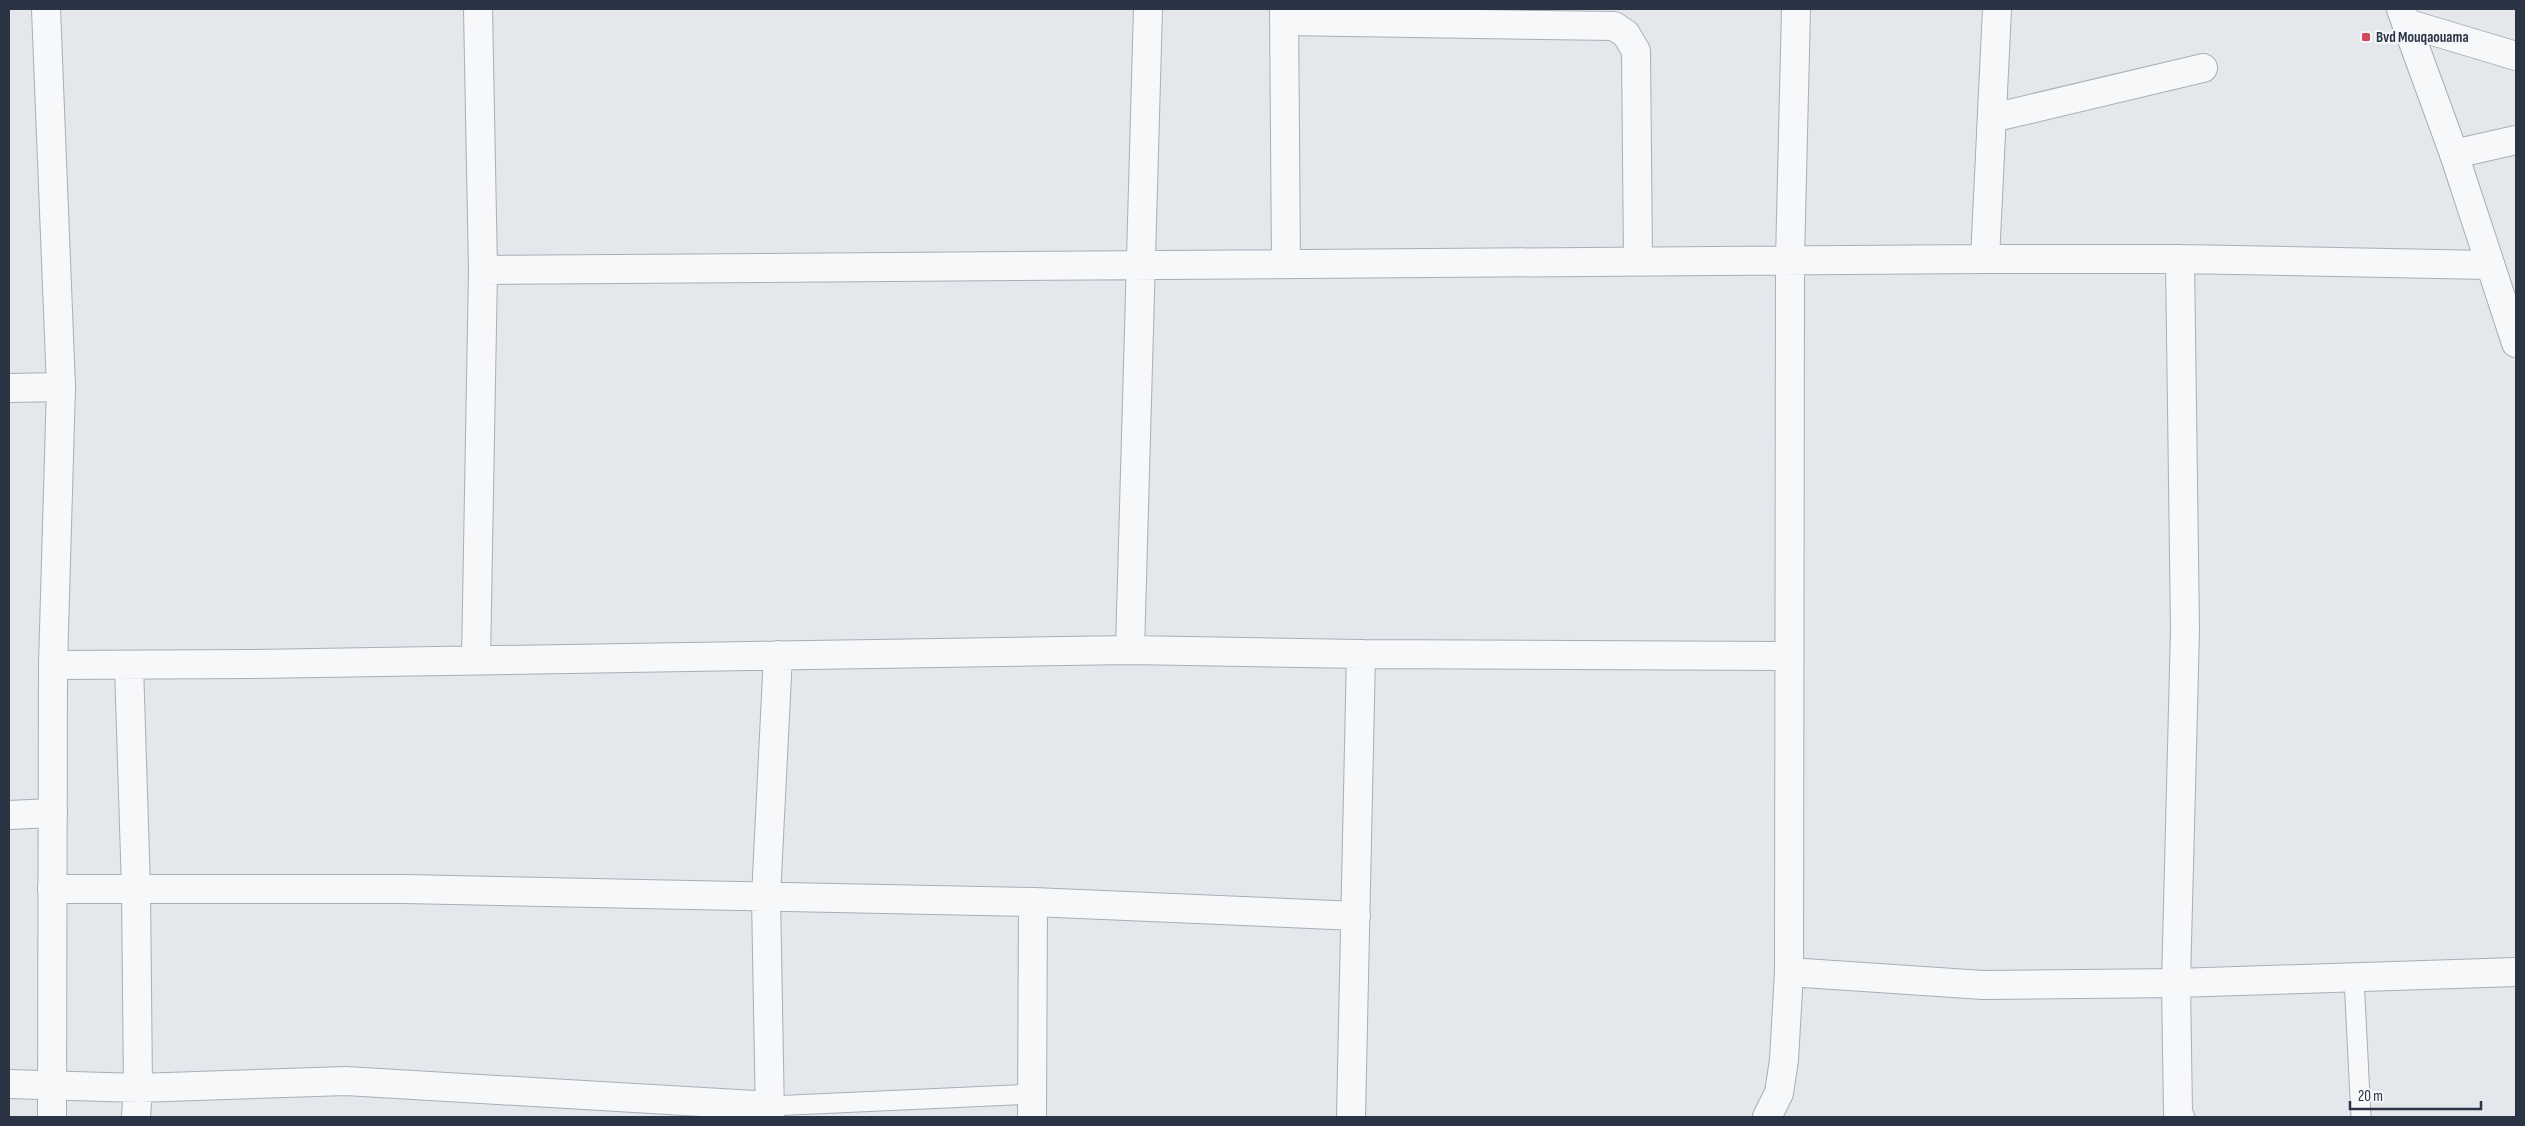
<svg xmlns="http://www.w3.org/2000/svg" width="2525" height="1126" font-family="'Sofia Sans Condensed',sans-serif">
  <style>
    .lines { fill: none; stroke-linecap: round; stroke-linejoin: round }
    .service-casing { stroke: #a9aeb7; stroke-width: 21 }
    .minor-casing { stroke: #a9aeb7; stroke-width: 30 }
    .tertiary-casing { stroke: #a9aeb7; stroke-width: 30 }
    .service { stroke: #f7f8fa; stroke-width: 19 }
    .minor { stroke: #f7f8fa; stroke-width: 28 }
    .tertiary { stroke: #f7f8fa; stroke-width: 28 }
    .poi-dot { fill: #d1495b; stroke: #f4f6f9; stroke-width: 2 }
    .labels { text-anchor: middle; stroke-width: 4.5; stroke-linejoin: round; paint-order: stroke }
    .poi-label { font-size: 15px; font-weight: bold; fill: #2b3445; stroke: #f4f6f9; text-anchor: start }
  </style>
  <rect width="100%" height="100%" fill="#e4e7ec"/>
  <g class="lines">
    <g class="service-casing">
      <path id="service" d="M2354,977l7,140
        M770,1106l263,-12"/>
    </g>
    <g class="minor-casing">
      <path id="minor" d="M1284,9l2,254
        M1284,21l330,5 12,8 10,17 2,209
        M2406,23l110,33
        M1992,118l211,-50
        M2454,154l62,-14
        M1985,259l12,-250
        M2180,259l5,371 -9,353 2,130 2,4
        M483,270l1502,-11h195l310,6
        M9,388l52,-1
        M1130,650l18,-641
        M476,660l7,-390 -5,-261
        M53,665l198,-1 879,-14 231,4 428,2
        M129,665l7,224 2,199 -2,29
        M9,815l44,-2
        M52,889h353l628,13 323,14
        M1789,972l194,13 193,-2 340,-11
        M9,1084l129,4 208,-7 424,25
        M770,1117l-4,-220 12,-242
        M1032,1117l1,-215
        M1351,1117l10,-463
        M1767,1117l12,-24 5,-33 5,-88 1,-712 6,-251"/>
    </g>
    <g class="tertiary-casing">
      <path id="tertiary" d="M46,9l15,378 -8,278 -1,452
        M2401,9l53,145 62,189"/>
    </g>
    <use href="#service" class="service"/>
    <use href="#minor" class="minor"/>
    <use href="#tertiary" class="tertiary"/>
  </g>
  <rect class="poi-dot" x="2361" y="32" width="10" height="10" rx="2.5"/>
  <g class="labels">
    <g class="poi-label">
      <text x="2376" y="42">Bvd Mouqaouama</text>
    </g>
  </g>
  <rect width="2525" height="1126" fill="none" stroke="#2b3445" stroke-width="20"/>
  <path d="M2350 1101v8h131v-8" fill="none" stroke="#2b3445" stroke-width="2.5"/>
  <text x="2358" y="1101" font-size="15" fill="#2b3445" stroke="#f4f6f9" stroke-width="4" paint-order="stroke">20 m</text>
</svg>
